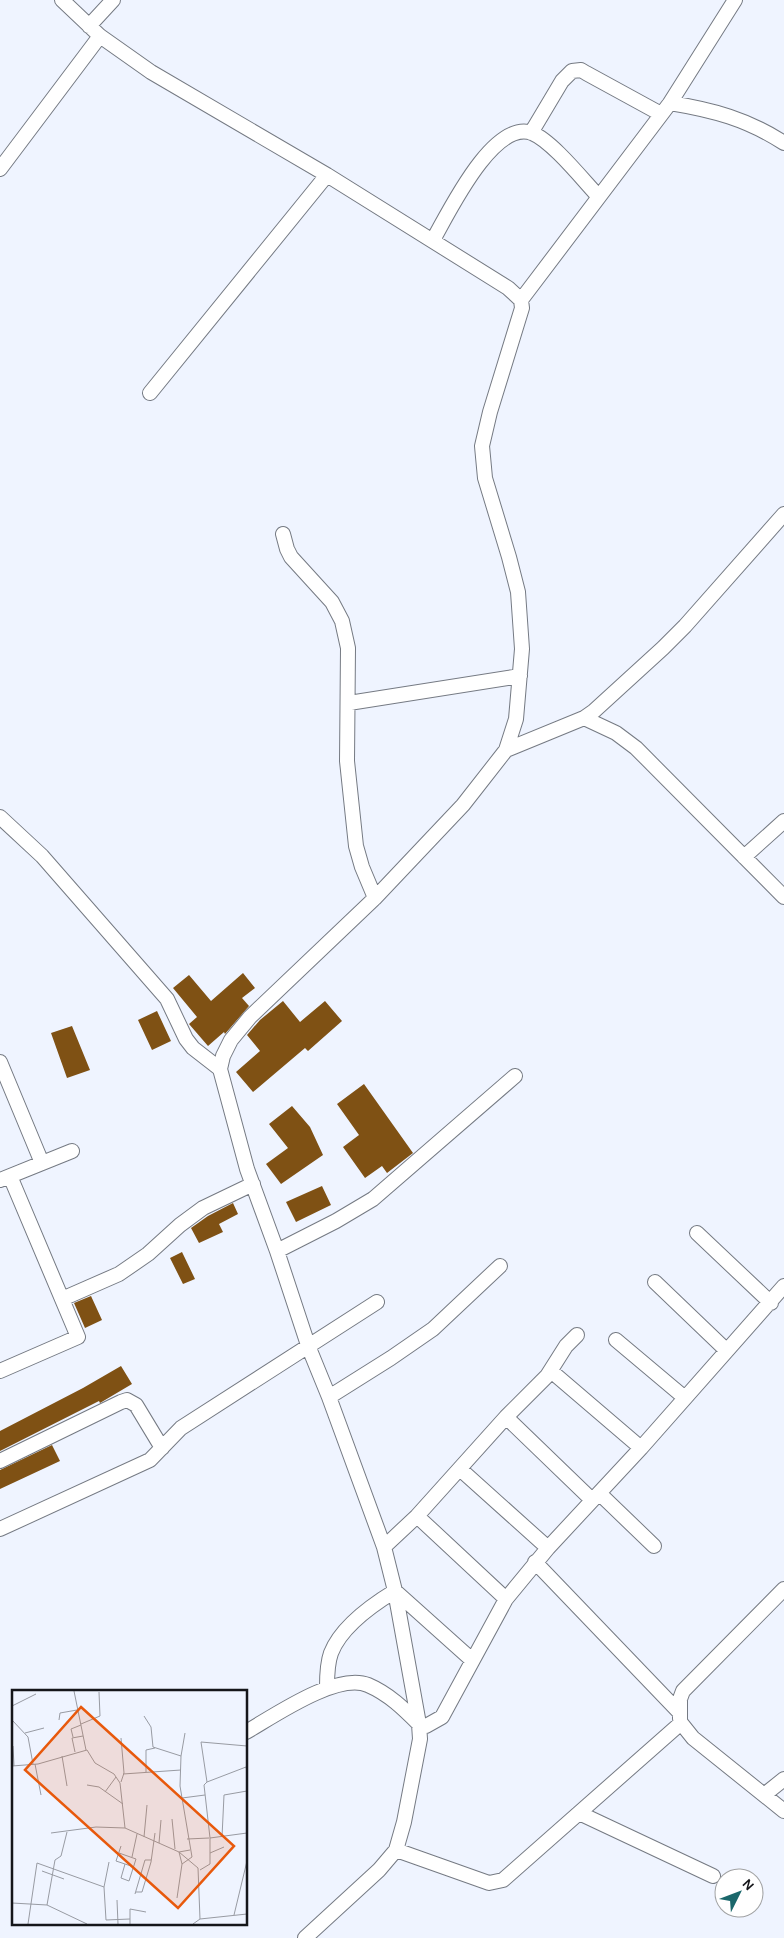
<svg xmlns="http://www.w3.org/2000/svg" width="784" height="1938" font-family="Karla,sans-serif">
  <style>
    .building { fill: #7f5114 }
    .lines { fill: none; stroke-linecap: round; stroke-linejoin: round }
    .minor-casing { stroke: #757a83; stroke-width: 16 }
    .minor { stroke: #fff; stroke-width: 14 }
    .inset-road { fill: none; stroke: #989ba3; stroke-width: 1 }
    .view { fill: #e8590c; fill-opacity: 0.15; stroke: #e8590c; stroke-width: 2.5 }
    .inset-edge { fill: none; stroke: #15161a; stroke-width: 2.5 }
  </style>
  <rect width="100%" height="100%" fill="#eff4ff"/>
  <path class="building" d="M243,973l12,15 -13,10 7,8 -24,28 -1,-2 -16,14 -19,-22 8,-7 -24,-29 16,-13 22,26z
    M283,1001l17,21 25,-21 17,20 -34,30 -3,-3 -52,44 -17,-20 24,-21 -13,-16 13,-15z
    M157,1011l14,30 -19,9 -14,-30z
    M72,1026l18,44 -23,8 -16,-45z
    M364,1084l49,69 -26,20 -5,-7 -17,12 -22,-31 16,-12 -22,-31z
    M292,1106l18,21 13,28 -42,29 -15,-20 22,-16 -19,-24z
    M322,1186l9,19 -35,17 -10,-20z
    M233,1203l5,11 -19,10 4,8 -24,11 -8,-15 17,-12z
    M182,1252l13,27 -12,5 -13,-26z
    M91,1296l11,24 -17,8 -11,-25z
    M121,1366l11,18 -27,16 -5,3 -1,-2 -99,50v-20l83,-43z
    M52,1445l8,16 -60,28v-19z"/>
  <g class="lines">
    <g class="minor-casing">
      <path id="minor" d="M62,0l38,36 51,36 176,103 181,113 13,12 1,8 -32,104 -8,34 3,32 24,79 9,35 4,57 -6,70 -10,31 -43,55 -88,93 -125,119 -19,23 -8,16 -3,13 27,100 30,82 32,97 20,49 55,150 11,44 24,133 1,15 -16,83 -8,28 -17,20 -74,68
        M89,26l24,-26
        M670,103c43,7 77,16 114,40
        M531,133l31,-52 10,-10 9,-1 5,3 75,41
        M0,169l100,-133
        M433,240c15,-26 60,-121 99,-107 20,8 51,47 67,64
        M521,300l149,-197 65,-103
        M150,393l177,-218
        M283,534l4,15 4,8 41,45 10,19 6,27 -1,113 9,85 6,21 13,31
        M349,703l171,-27
        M584,718l32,15 20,15 148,149
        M506,750l78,-32 10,-7 69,-63 22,-22 99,-112
        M0,817l42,39 125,143 19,40 7,9 27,21
        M744,857l40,-36
        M0,1062l42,101
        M0,1180l72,-29
        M697,1233l74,70
        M277,1251l59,-30 37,-22 142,-123
        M655,1282l71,68
        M62,1299l57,-25 29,-20 32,-29 23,-17 50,-24
        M616,1340l69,58
        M0,1371l78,-34 -68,-161
        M551,1371l90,77
        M329,1397l62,-39 42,-29 67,-63
        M506,1417l86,83
        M0,1461l121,-59 6,-2 9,5 26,43
        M460,1469l88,79
        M599,1493l55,53
        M417,1516l89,83
        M0,1529l150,-69 31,-32 196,-126
        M384,1547l33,-31 89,-99 41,-41 19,-30 11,-11
        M535,1562l144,150
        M327,1687c0,-11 0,-23 4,-34 10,-26 41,-48 64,-62l77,69
        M680,1719v-20l3,-8 101,-102
        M246,1732c28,-16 91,-60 122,-47 21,9 36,24 51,39l7,2 16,-9 64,-118 42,-51 93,-100 143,-162
        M764,1795l20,-16
        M579,1813l134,63
        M396,1850l93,33 14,-3 178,-157 12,15 91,73"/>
    </g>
    <use href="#minor" class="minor"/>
  </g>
  <g transform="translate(12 1690)">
    <rect width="235" height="235" fill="#eff4ff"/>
    <path class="inset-road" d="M62,1l12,59M0,16l24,-12M132,26l7,11 2,20 28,9 -1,30 12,71 -10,7 -5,34M0,30l16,17 5,27M47,30l1,-7 17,-3M69,34l19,-8 -1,-24M13,43l19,-5M61,47l-2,-8 10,-4M1,56l1,20M235,56l-46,-4 6,40 39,-15 1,4M63,62l-3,-14 11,-2M50,66l5,30M169,66l4,-23M23,74l6,31M0,76l26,-2 49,-14 8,13 19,11 6,9 5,45 54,24 19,16 2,51M134,82v-22l9,-2M111,84l58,-4M109,92l3,-9 -3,-35M195,92l-3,3 6,53M75,95l12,2 24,17M93,102l11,-15M170,108l23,-3M160,129l3,30M39,143l45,-6 29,1M132,147l3,-32M210,147l2,-42 23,-4M175,149l22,-1M147,153l2,-23M109,156l-5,15 18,6M107,163l17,6 -7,22 -8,-3 4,-14M198,163l14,-6M120,167l5,-23M170,174l-3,-12 11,-2M188,180l10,-6v-26l37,-5M30,181l22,8M92,197l5,-25M124,202h6l9,-30 4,-29M123,204l10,-34h6M105,210l1,24M0,213l35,2 8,-45 6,-4 6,-24M35,215l40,19M222,225l13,-54M16,234l9,-61 67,24 2,33 24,-1M118,234v-15l16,3M181,234l7,-5 47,-5"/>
    <path class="view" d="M69,17l153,139 -56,62 -153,-138z"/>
    <rect width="235" height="235" class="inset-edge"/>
  </g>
  <g transform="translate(739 1893) rotate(48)"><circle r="24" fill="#ffffff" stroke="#a1a2a3"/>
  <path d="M0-4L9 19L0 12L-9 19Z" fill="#1a676b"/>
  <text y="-8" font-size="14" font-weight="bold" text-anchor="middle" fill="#15161a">N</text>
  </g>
</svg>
